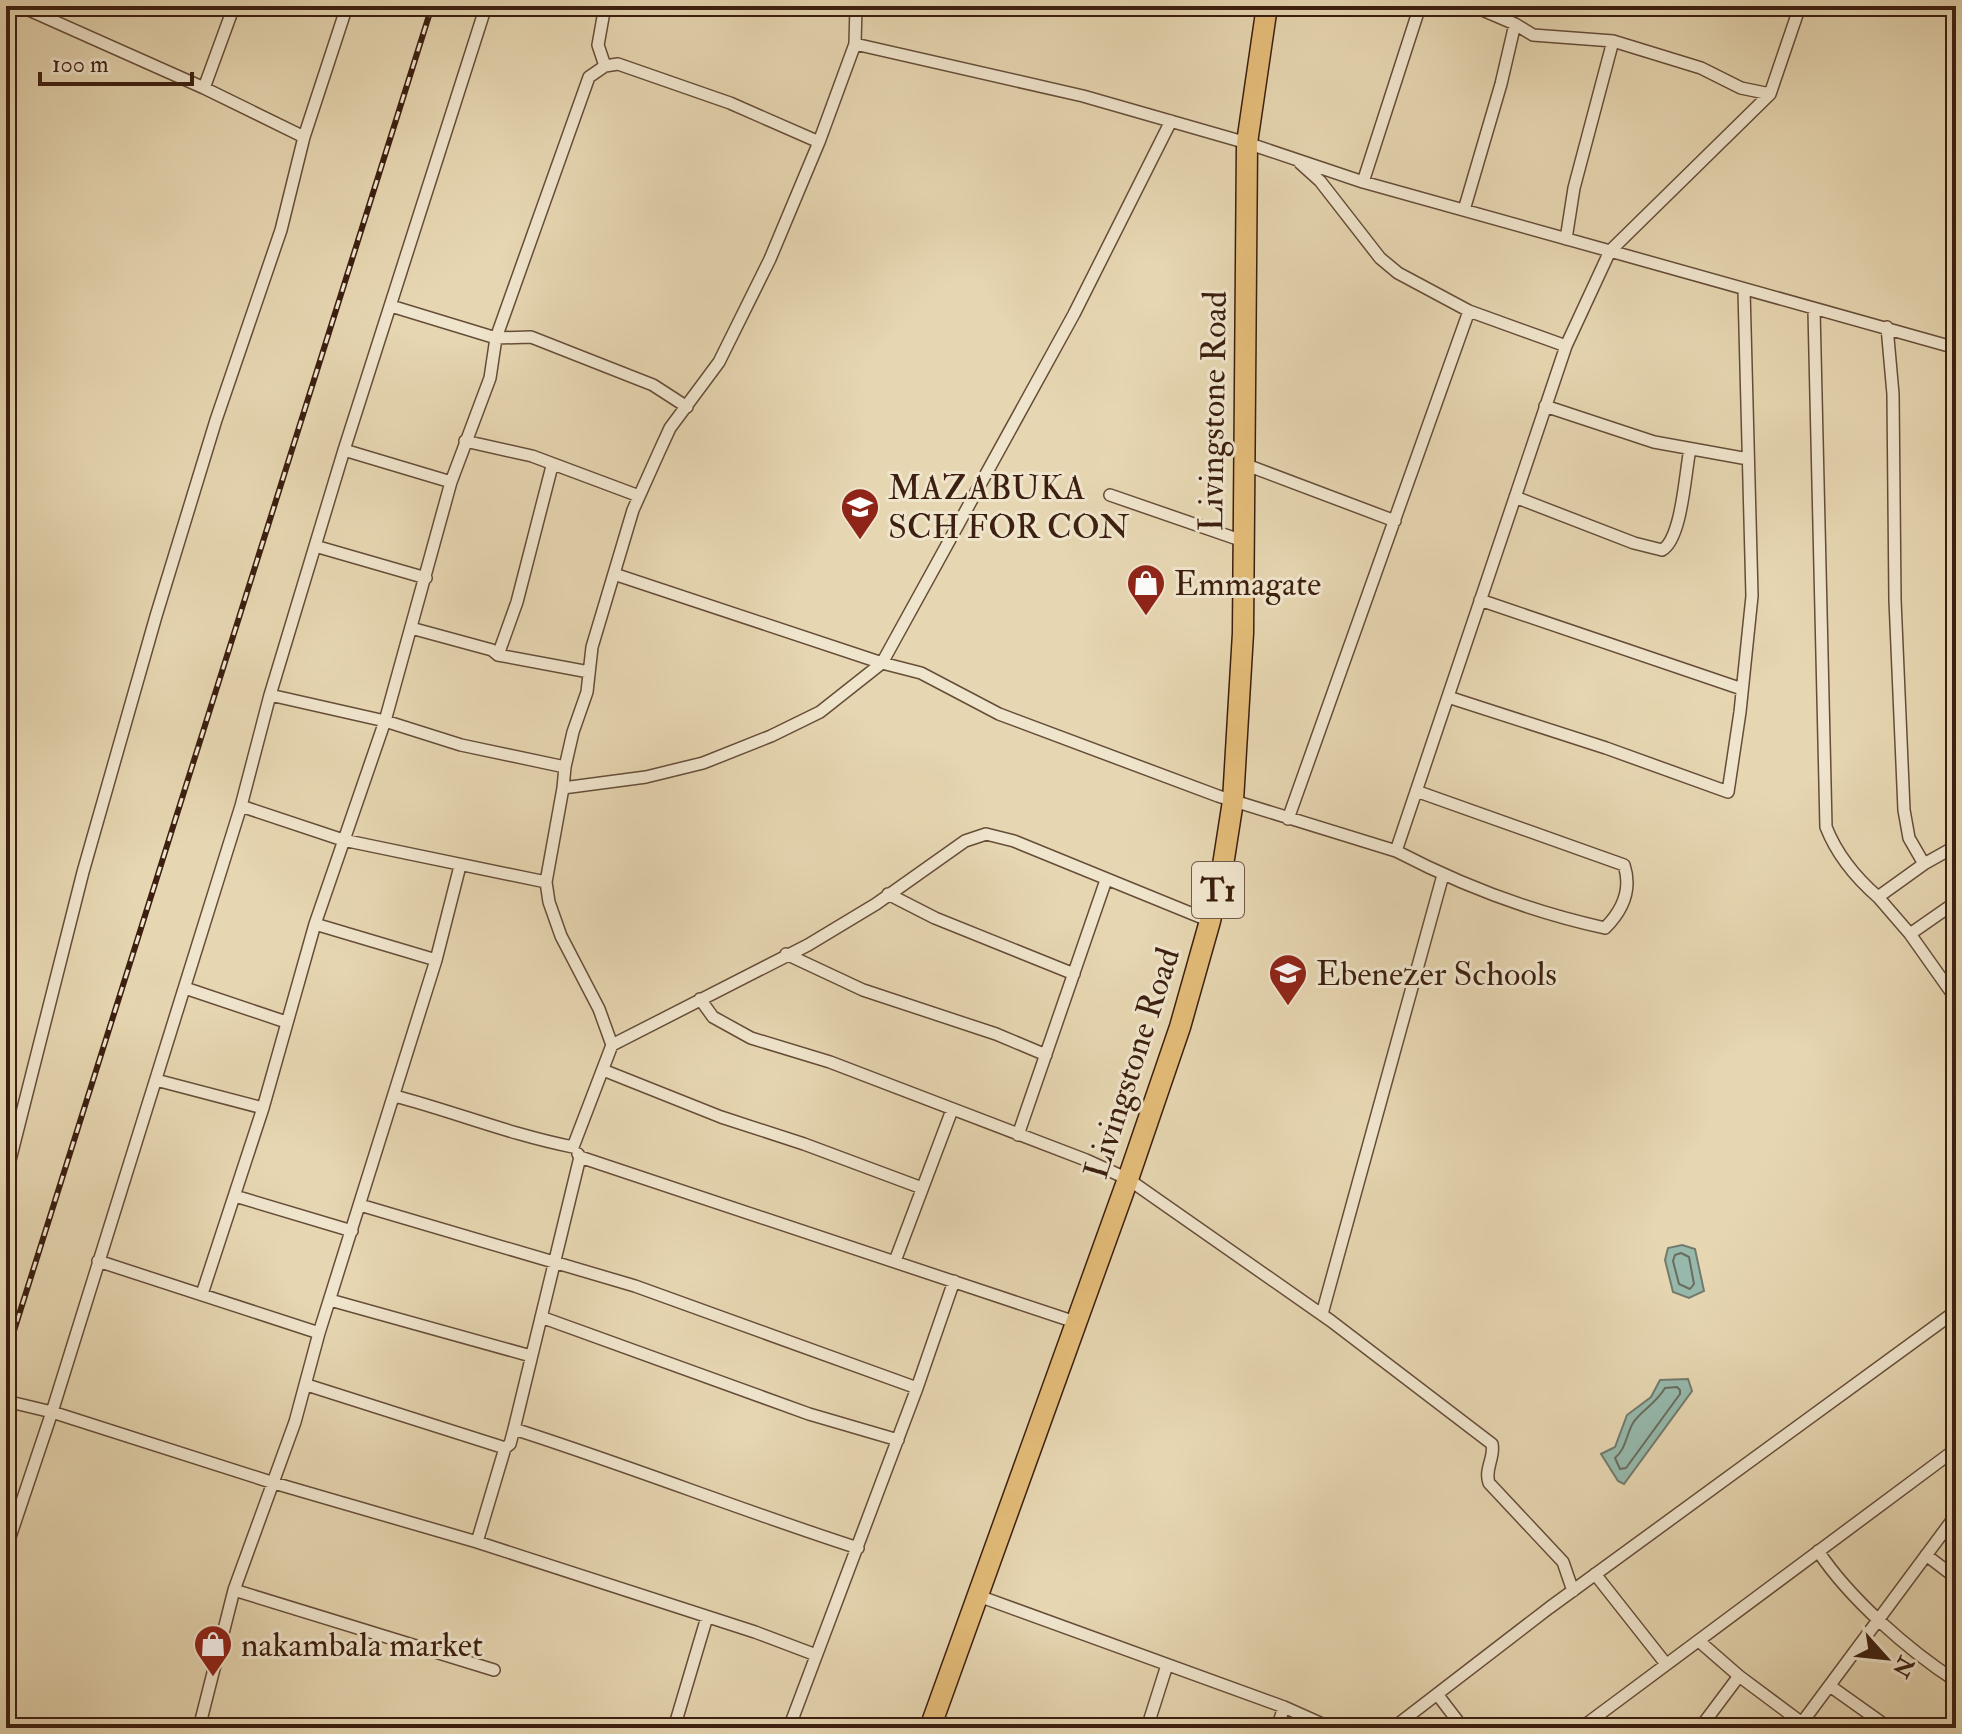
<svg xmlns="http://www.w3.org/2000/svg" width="1962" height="1734" font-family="'IM FELL Double Pica',serif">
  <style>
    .water { fill: #96b9ac; stroke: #727b6e; stroke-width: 2 }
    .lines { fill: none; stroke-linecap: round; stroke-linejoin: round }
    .shore { stroke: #696c5e; stroke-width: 2 }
    .street-casing { stroke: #664d38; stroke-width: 14 }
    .highway-casing { stroke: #3c1f10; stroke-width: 23 }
    .street { stroke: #efe4cc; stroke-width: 11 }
    .highway { stroke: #e3bb78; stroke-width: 20 }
    .rail-casing { stroke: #3c1f10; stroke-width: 6 }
    .rail { stroke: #efe4cc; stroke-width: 3; stroke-dasharray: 9; stroke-linecap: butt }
    .labels { text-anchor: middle; stroke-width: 6; stroke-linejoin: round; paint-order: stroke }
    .shield { fill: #efe4cc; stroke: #725a48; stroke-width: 2 }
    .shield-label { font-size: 32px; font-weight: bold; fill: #3c1f10 }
    .street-label { font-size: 34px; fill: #3c1f10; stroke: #efe4cc }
    .poi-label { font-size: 34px; fill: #3c1f10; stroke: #efe4cc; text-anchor: start }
  </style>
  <rect width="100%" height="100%" fill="#e6d6b1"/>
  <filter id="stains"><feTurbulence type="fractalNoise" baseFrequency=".0025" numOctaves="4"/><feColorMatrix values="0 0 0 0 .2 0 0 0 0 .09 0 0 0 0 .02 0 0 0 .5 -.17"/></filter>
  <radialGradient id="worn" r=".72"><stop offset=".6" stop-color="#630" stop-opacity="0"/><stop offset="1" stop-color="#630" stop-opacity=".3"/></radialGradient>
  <path class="water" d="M1682,1245l13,4 9,42 -15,7 -16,-6 -8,-32 3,-12z
    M1688,1379l4,12 -68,93 -6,-3 -17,-27 14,-7 12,-32 24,-18 9,-17z"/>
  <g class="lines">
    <path class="shore" d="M1681,1253l8,4 5,27 -4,5 -11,-5 -6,-23 2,-6z
      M1677,1387l3,3v4l-54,74 -6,1 -5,-11c11,-9 11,-23 18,-35 7,-12 22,-18 32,-35z"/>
    <g class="street-casing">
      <path id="street" d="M1473,6l42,18 18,11 80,6 88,27 40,20 29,6
        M1800,6l-30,88 -160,157 346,97
        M605,66l-7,-21 7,-39
        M204,88l30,-82
        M304,137l43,-131
        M1300,163l20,18 60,77 18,15 71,38 97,35
        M1363,182l57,-176
        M1464,210l37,-126 14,-60
        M1566,239l8,-51 39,-147
        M391,306l105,32 35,-1 122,48 34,22
        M1814,310l12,517c11,28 29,50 52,70
        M1887,327l6,67 2,206 9,210 5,28 15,26
        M1545,406l109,36 94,17
        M465,441l67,15 107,40
        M344,450l107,32
        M1244,464l151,57
        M1110,495l133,46
        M1515,497l119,46 28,7c20,-11 23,-77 28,-101
        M315,546l111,32
        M614,574l268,89 39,10 78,41 219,82 178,55 170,-505 44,-95 -247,-69 -116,-39 -164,-47 -228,-52
        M1480,600l262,89
        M411,628l81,22 6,5 91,17
        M498,655l19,-53 35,-136
        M270,695l115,26 76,24 104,22
        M1448,697l158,51 122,44 12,-80 12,-116 -8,-306
        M563,788l83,-11 57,-14 68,-27 49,-24 62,-49 192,-349 97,-193
        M241,806l102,34 203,42
        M1288,819l181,-508
        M1956,846l-32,18 -46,33 32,37 46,65
        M1396,851c67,35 136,61 209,77 18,-18 27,-39 19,-63l-208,-74
        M888,894l47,24 139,56
        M315,924l121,36
        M1910,934l46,-32
        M786,954l77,36 133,44 50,21
        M185,988l101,34
        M700,999l13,18 38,21 79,24 256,98 42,19 203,142 161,123c3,14 -8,25 -3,39l74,79 10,29
        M612,1045l196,-100 68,-41 89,-63 21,-7 28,7 196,80
        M603,1070l118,47 83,27 118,44
        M156,1080l107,28
        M395,1096c60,16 117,39 178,51l39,-102 -13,-36 -38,-73 -12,-34 -3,-20 17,-94 2,-21 8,-35 14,-40 5,-45 41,-137 26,-58 11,-24 49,-66 51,-103 49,-117 36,-98 1,-38
        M1018,1135l88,-255
        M580,1157l495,165
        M6,1176l77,-304 73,-256 60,-196 65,-190 23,-93 -100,-49 -184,-82
        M235,1196l117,35
        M360,1205l275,81 282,102
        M98,1261l221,72
        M895,1261l57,-151
        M202,1294l61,-186 52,-184 70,-203 66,-239 39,-104 6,-40 93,-261 16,-11 13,-2 112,39 89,39
        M330,1300l201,56
        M1322,1314l121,-439
        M541,1317l268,97 89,26
        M307,1385l198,63
        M6,1401l46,11 222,71 203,59 278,90 61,23
        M514,1429c116,37 229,82 344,119
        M477,1542l28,-94 5,-4 4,-15 66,-272 -2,-3
        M6,1549l46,-137 189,-606 29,-111 74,-245 142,-444
        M1818,1551c32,48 90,99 138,130
        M1926,1555l30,23
        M1595,1574l71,90
        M234,1590l260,80
        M976,1595l308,112 47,21
        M1700,1642l39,34 63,47
        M1830,1686l59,42
        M1437,1694l26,34
        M199,1728l35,-138 61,-168 24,-89 117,-373 24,-94
        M674,1728l33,-111
        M789,1728l128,-340 37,-107
        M1147,1728l20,-63
        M1277,1728l7,-21
        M1393,1728l156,-120 407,-297
        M1581,1728l375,-279
        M1700,1728l39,-52
        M1798,1728l158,-213"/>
    </g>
    <g class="highway-casing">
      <path id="highway" d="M930,1728l198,-549 52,-152 30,-106 13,-56 10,-64 10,-168 4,-490 20,-137"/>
    </g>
    <use href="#street" class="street"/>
    <use href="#highway" class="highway"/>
    <g class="rail-casing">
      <path id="rail" d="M6,1356l426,-1350"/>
    </g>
    <use href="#rail" class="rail"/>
  </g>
  <defs>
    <g id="school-pin" transform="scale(2)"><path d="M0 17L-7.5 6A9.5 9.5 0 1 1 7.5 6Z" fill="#8f2418" stroke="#efe4cc"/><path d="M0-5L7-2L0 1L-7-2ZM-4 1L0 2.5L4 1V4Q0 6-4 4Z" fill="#fff"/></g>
    <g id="shop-pin" transform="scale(2)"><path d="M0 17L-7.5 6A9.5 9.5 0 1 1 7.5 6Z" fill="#8f2418" stroke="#efe4cc"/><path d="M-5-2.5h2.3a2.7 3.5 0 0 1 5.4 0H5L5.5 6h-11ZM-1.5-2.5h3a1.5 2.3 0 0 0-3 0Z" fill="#fff"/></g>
  </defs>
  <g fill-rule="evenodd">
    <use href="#school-pin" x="860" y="507"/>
    <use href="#shop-pin" x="1146" y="583"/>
    <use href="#school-pin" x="1288" y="973"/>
    <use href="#shop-pin" x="213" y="1644"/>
  </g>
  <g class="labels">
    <rect class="shield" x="1192" y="862" width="52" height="56" rx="6"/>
    <g class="shield-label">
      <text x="1218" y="901">T1</text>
    </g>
    <g class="street-label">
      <text transform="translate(1212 411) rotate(-89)" y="12">Livingstone Road</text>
      <text transform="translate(1131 1063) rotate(-72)" y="12">Livingstone Road</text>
    </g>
    <g class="poi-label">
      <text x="888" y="499">MAZABUKA<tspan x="888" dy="39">SCH FOR CON</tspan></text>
      <text x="1174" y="595">Emmagate</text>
      <text x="1316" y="985">Ebenezer Schools</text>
      <text x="241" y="1656">nakambala market</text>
    </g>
  </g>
  <rect width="1962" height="1734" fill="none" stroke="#e6d6b1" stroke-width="32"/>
  <rect x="8" y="8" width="1946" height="1718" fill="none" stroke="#3c1f10" stroke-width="4"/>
  <rect x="16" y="16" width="1930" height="1702" fill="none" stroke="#3c1f10" stroke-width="2"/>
  <g transform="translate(1886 1658) rotate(117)" stroke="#efe4cc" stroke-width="6" paint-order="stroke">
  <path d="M0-6L14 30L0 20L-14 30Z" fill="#3c1f10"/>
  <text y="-12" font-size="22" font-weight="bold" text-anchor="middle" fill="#3c1f10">N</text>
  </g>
  <path d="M40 72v12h152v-12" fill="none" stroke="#3c1f10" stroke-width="4"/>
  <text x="52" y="72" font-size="24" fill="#3c1f10" stroke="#efe4cc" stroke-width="6" paint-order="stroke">100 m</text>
  <rect width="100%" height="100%" filter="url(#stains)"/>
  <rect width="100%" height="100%" fill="url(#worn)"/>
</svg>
